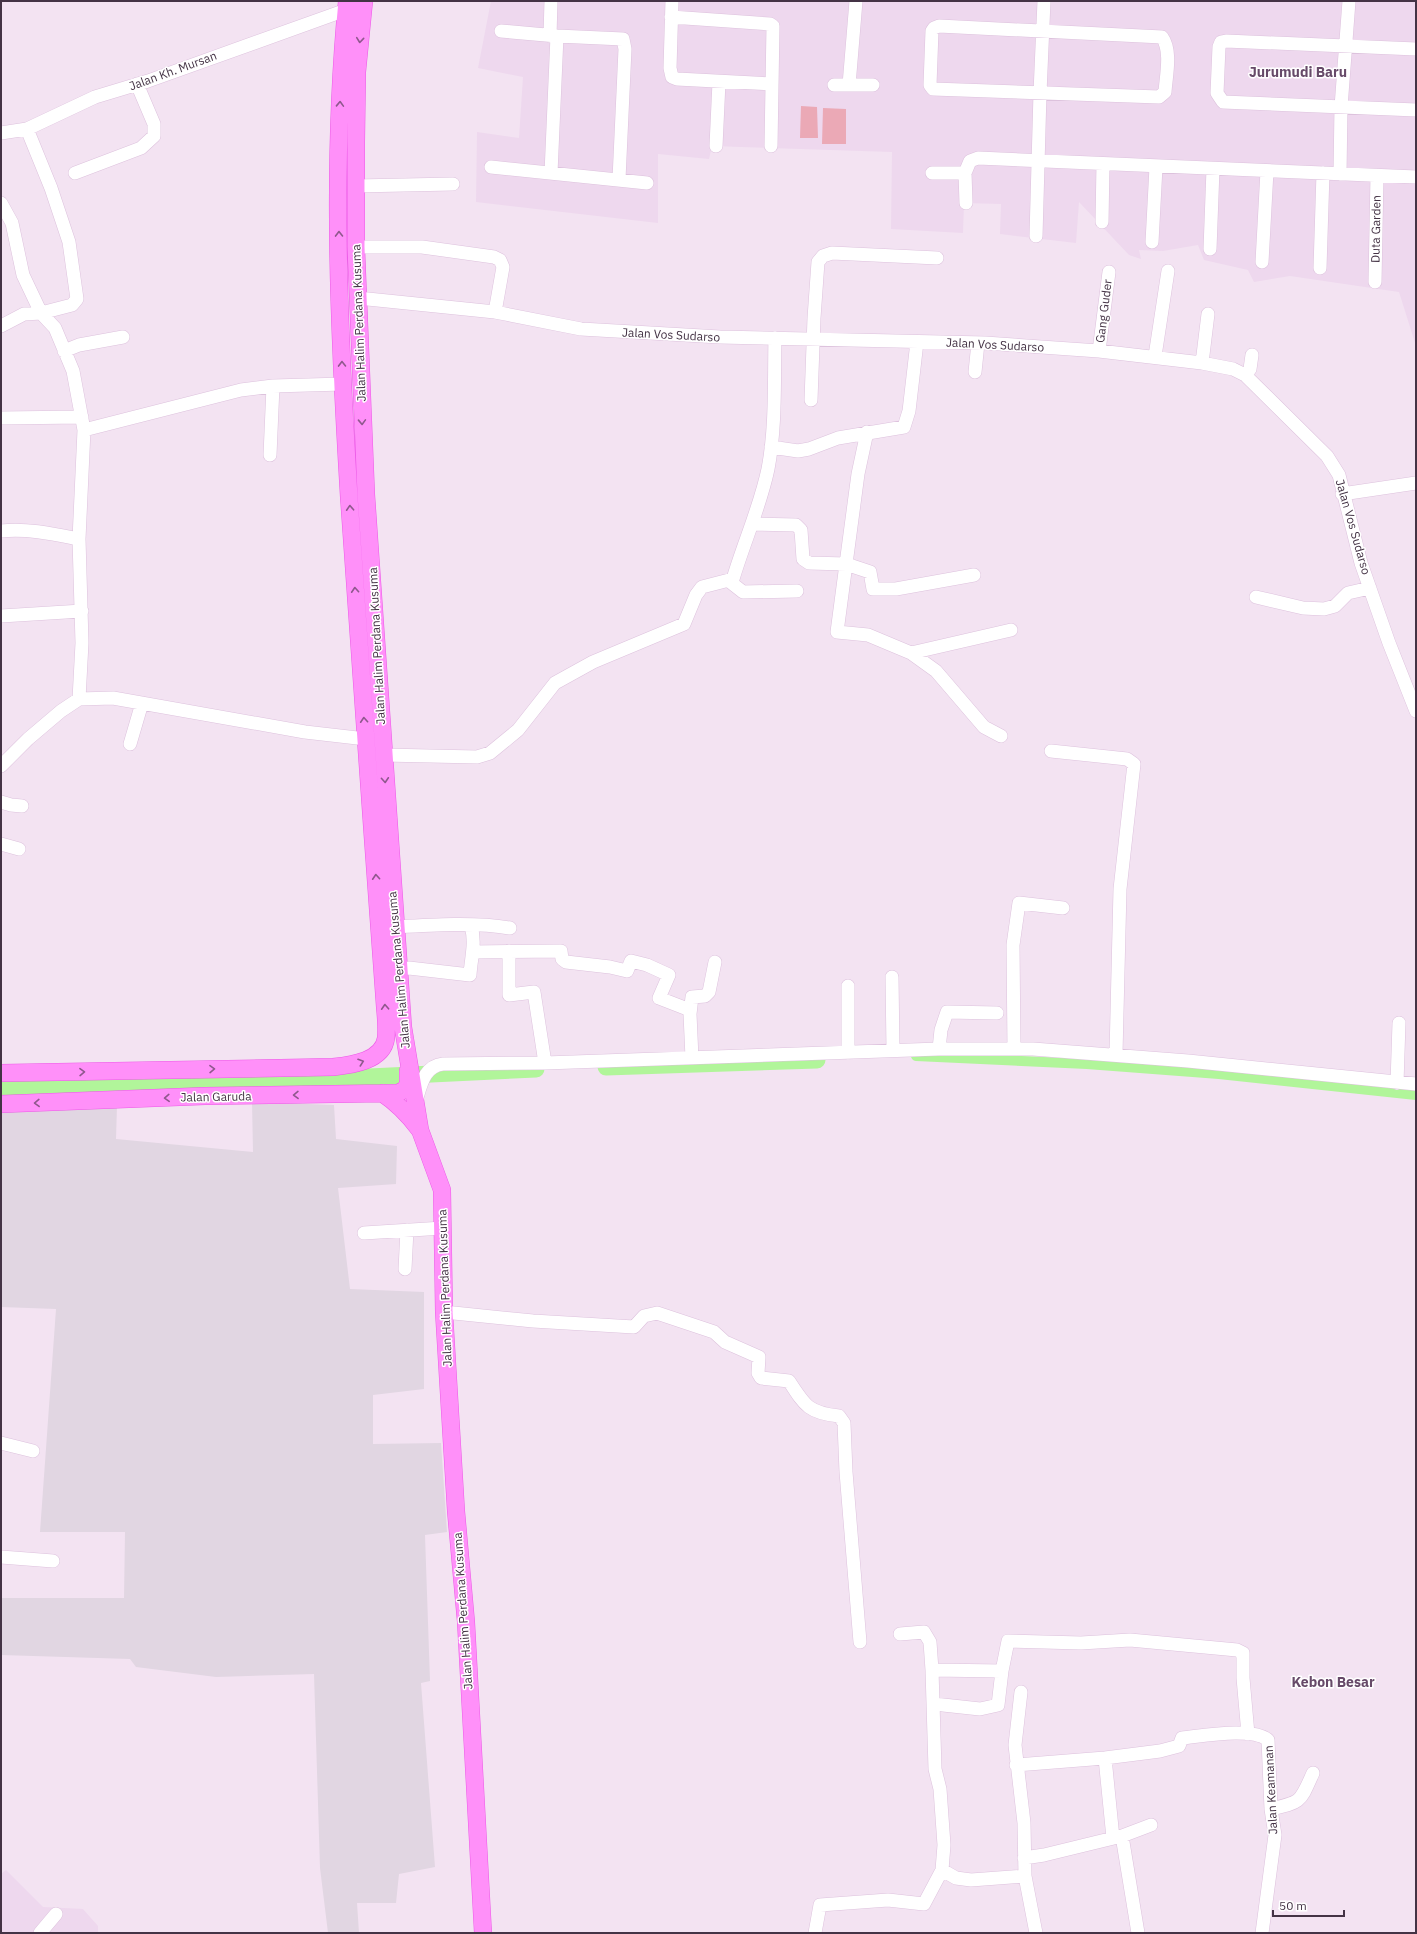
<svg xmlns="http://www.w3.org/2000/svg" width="1417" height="1934" font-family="'IBM Plex Sans',sans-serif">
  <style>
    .residential { fill: #eed8ee }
    .industrial { fill: #e1d6e2 }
    .green { fill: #eba9b6 }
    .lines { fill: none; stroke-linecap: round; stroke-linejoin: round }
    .canal { stroke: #b1f59a; stroke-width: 10 }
    .river { stroke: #b1f59a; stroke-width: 17 }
    .minor-casing { stroke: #ddc2dd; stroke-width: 14 }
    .major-casing { stroke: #ec59e6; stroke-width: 18 }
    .minor { stroke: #fff; stroke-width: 13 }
    .major { stroke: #ff90f9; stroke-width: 17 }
    .oneway { stroke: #8f588d }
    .labels { text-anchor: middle; stroke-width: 3; stroke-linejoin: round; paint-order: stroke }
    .street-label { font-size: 12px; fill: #443345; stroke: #fff }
    .quarter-label { font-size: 14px; font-weight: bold; fill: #674a69; stroke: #fff }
  </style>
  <rect width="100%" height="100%" fill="#f3e3f2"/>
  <path class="residential" d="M491,1h925v345l-17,-54 -109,-16 -36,6 -6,-12 -44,-10 -6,-15 -35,6 -24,-1 2,9 -12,-4 -50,-53 -3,41 -76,-9 1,-30 -37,-1 -1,30 -72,-4 1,-77 -180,-6 -3,13 -51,-5v69l-182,-21 1,-70 42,6 4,-61 -45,-9z
    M6,1870l37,37 40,2 15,17v7h-97v-59z"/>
  <path class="industrial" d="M252,1102l82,3 2,34 61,7 -1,38 -58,4 12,101 74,3v97l-51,6v49l68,-1 6,89 -22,3 5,146 -9,2 14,184 -36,7 -3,29h-39l2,30h-31l-8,-65 -6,-194 -98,3 -80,-10 -6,-8 -129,-4v-57h123l1,-66h-85l16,-223 -55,-2v-196l116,-5 -1,33 137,13z"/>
  <path class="green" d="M801,106l16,1 1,31h-18z
    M823,108l23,1v35h-24z"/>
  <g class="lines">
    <path class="canal" d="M916,1056l171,8 132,10 197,21"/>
    <path class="river" d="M606,1067l211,-7
      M1,1088l241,-5 294,-14"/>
    <g class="minor-casing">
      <path id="minor" d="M672,1l-2,67 2,9 5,2 95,5
        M671,17l99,7 3,2 -2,120
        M939,26l223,11c10,14 4,39 3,55l-6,5 -226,-8 -3,-4 2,-54 2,-3z
        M501,31l56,5 66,3 2,10 -6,130
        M550,36l1,-35
        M1416,49l-190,-8 -5,1 -2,5 -2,46 6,9 193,8
        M834,85h39
        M849,85l7,-84
        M1,133l26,-4 68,-32 53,-16 198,-71
        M716,146l3,-64
        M491,167l156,16
        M75,173l66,-25 13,-12v-12l-17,-40
        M551,173l6,-137
        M932,173h33
        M1340,174l1,-67 8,-106
        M356,186l97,-2
        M1,203l11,20 11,52 18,38 14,15 18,43 11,59 -5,109 3,104 -3,56
        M966,203l-1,-30 5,-12 8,-3 438,19
        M1102,222l1,-58
        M1036,236l4,-143 4,-92
        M1152,242l4,-75
        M356,247h66l72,10 6,3 3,7 -8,45
        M1210,249l3,-80
        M1262,262l5,-91
        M1320,268l3,-95
        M1375,282l2,-106
        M358,298l137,14 86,17 139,8 265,6 114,8 103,12 31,6 12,6 82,81 12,19 22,88 28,80 27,68
        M1,326l23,-12 17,-1 31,-8 5,-6 -8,-57 -18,-54 -24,-59
        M64,351l15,-6 44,-8
        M1099,351l10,-79
        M1155,356l13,-85
        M1202,363l6,-49
        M975,372l3,-29
        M1245,375l5,-6 2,-14
        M811,400l3,-82 4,-56 5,-6 9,-3 105,5
        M1,418l81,-1
        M84,430l157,-40 32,-4 70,-2
        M771,447l27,4 11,-2 29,-11 66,-11 5,-16 8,-69
        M270,455l3,-69
        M1342,494l74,-11
        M753,524l43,1 5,5 2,29 6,4 37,1 12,-90 9,-42
        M1,531c26,-3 53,3 78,8
        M974,575l-78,14h-23l-3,-17 -24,-8 -9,68 31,3 43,18 25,18 48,56 17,9
        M729,581l14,11 54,-1
        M1256,597l47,11 21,1 11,-3 13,-13 22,-5
        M1,616l81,-5
        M911,653l100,-23
        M130,744l12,-41
        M1051,751l76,8 7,5 -14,125 -4,165
        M383,755l94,2 13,-4 28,-23 37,-47 38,-21 91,-38 12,-29 6,-8 31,-8c11,-37 27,-72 35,-110 8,-42 6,-88 7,-131
        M1,766l27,-27 33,-28 18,-12 34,-1 192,34 61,7
        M1,802l10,3 11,1
        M1,844l18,5
        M395,927c34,-2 81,-5 115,1
        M509,951v44l25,-3 11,71
        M474,952l87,-1 1,8 4,3 44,5 17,4 4,-10 16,4 22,10 -10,23 31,12
        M398,969l11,-1 61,7c1,-17 6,-32 1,-49
        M892,977l1,73
        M939,1049l2,-19 6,-18 50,1
        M1014,1049l-1,-104 6,-42 44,5
        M848,1053v-67
        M692,1058l-2,-44 2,-17 13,-1 4,-4 6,-30
        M1397,1083l2,-60
        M416,1101c5,-16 8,-35 27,-37l102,-1 394,-14h94l155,12 228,23
        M364,1233l79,-5
        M405,1269l2,-39
        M444,1312l89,9 101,6 10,-11 13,-3 57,19 11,10 34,15 -1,16 3,5 28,3c16,25 20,32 50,35l5,7 2,49 14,170
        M1,1443l32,8
        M1,1557l52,4
        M900,1634l24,-2 6,10 2,28 3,99 5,20 4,56 -2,25
        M932,1670l70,1 6,-30 73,2 49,-3 107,10 6,3v25l5,56
        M1021,1692l-6,53 9,78 1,53 11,57
        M934,1704l46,5 18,-4 4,-34
        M1105,1758l8,80
        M1016,1765l89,-7 55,-7 19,-5 3,-8c21,-2 70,-11 86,2l3,69 4,26 -13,98
        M1271,1809c31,-7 29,-7 42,-36
        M1024,1858l20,-3 78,-19
        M40,1933l16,-19
        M815,1933l5,-28 68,-5 36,4 18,-34 14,8 15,2 54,-4
        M1138,1933l-16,-97 29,-11"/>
    </g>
    <g class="major-casing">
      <path id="major" d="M364,1l-7,71 -1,70v105l10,247 37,533 17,103 22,60 2,122 12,199 10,111 17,311
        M1,1073l332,-6c19,-2 50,-6 53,-29 1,-10 0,-21 -1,-31 -12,-170 -25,-340 -36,-510 -10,-165 -18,-332 -2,-496
        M382,1093c15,10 26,21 37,36
        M1,1104l204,-8 193,-3 8,-4 2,-6v-12"/>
    </g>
    <use href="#minor" class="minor"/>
    <use href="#major" class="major"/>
  </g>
  <defs><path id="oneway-chevron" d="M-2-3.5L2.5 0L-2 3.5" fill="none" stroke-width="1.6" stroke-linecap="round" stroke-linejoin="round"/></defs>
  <g class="oneway">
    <use href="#oneway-chevron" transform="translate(360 40) rotate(96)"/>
    <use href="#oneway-chevron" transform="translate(340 104) rotate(-88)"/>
    <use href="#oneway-chevron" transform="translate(339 234) rotate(-91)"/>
    <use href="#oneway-chevron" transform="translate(342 364) rotate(-91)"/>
    <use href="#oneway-chevron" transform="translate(362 422) rotate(88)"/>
    <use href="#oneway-chevron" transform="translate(350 508) rotate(-93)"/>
    <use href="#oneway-chevron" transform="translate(355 590) rotate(-94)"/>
    <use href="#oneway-chevron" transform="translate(364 720) rotate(-94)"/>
    <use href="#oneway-chevron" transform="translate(385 780) rotate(86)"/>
    <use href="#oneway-chevron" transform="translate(376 877) rotate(-94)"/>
    <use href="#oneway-chevron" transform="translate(385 1007) rotate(-93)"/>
    <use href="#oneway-chevron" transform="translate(361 1062) rotate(-19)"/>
    <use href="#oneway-chevron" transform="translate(212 1069) rotate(-1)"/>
    <use href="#oneway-chevron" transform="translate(82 1072) rotate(-1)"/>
    <use href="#oneway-chevron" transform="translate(296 1095) rotate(179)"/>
    <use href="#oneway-chevron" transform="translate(167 1098) rotate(177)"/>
    <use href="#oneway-chevron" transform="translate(37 1103) rotate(178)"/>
  </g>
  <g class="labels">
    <g class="street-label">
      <text transform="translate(173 71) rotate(-20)" y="4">Jalan Kh. Mursan</text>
      <text transform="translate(1376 229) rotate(-89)" y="4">Duta Garden</text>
      <text transform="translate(1104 311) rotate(-83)" y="4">Gang Guder</text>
      <text transform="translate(359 323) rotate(-92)" y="4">Jalan Halim Perdana Kusuma</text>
      <text transform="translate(671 335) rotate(3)" y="4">Jalan Vos Sudarso</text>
      <text transform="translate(995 345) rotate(3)" y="4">Jalan Vos Sudarso</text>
      <text transform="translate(1353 527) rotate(74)" y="4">Jalan Vos Sudarso</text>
      <text transform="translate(377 646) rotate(-93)" y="4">Jalan Halim Perdana Kusuma</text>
      <text transform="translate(399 970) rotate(-95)" y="4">Jalan Halim Perdana Kusuma</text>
      <text transform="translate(216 1097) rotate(-1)" y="4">Jalan Garuda</text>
      <text transform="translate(445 1288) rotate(-92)" y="4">Jalan Halim Perdana Kusuma</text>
      <text transform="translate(463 1611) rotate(-94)" y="4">Jalan Halim Perdana Kusuma</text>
      <text transform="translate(1271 1790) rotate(-93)" y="4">Jalan Keamanan</text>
    </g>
    <g class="quarter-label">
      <text x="1298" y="77">Jurumudi Baru</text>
      <text x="1333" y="1687">Kebon Besar</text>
    </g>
  </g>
  <rect width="1417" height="1934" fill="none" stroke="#443345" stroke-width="4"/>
  <path d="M1273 1910v6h71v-6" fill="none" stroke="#443345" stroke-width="2"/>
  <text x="1279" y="1910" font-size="12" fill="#443345" stroke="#ffffff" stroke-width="3" paint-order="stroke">50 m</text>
</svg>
